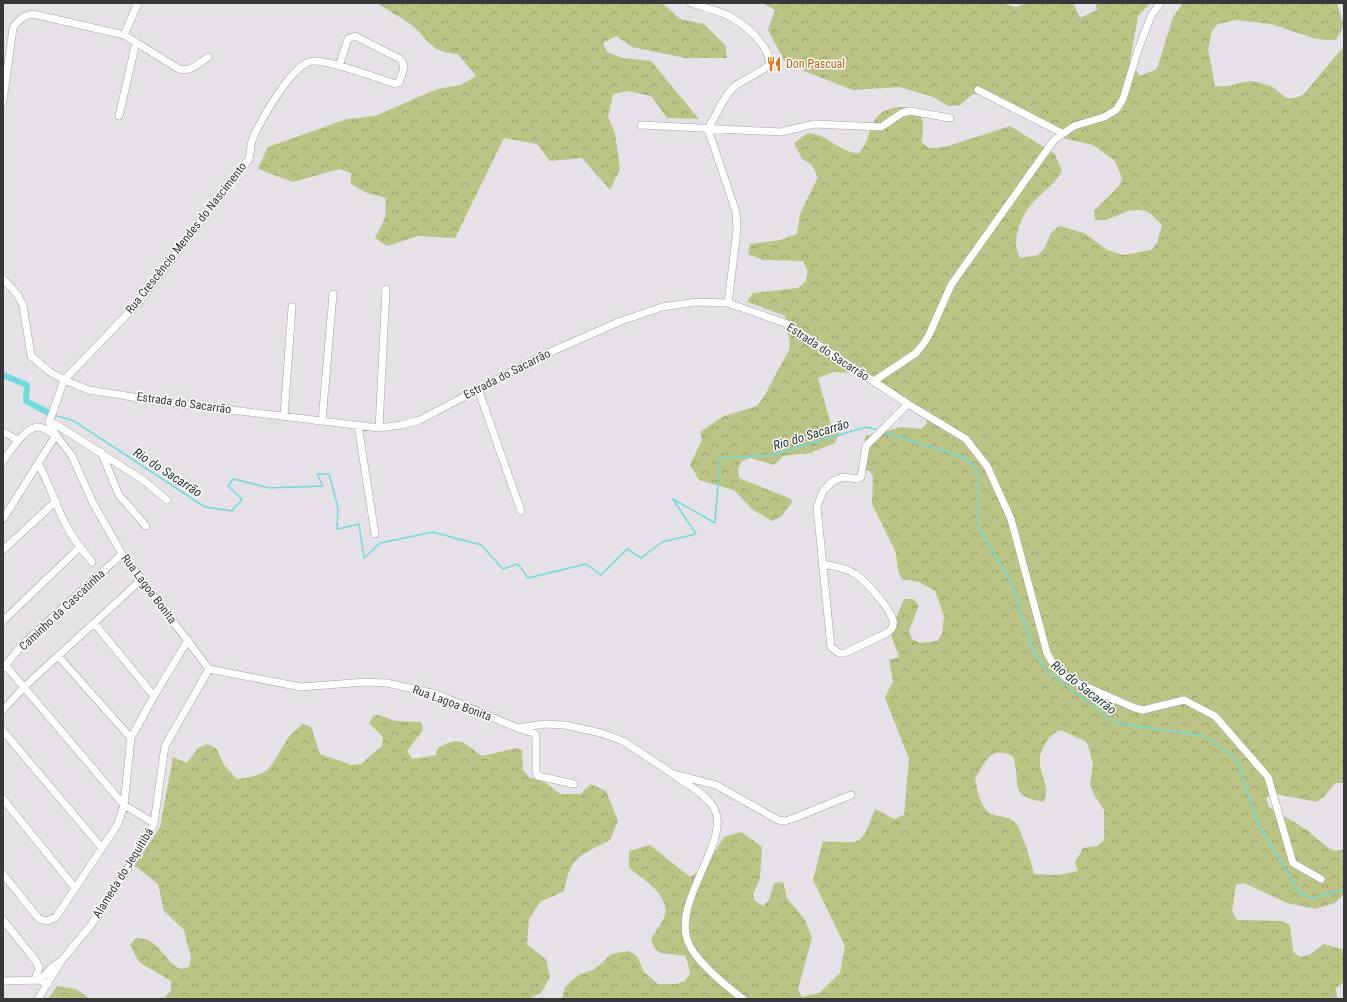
<svg xmlns="http://www.w3.org/2000/svg" width="1347" height="1002" font-family="'Roboto Condensed',sans-serif">
  <style>
    .forest { fill: url(#forest-crowns); fill-rule: evenodd }
    .lines { fill: none; stroke-linecap: round; stroke-linejoin: round }
    .stream { stroke: #6edcdd; stroke-width: 1.5 }
    .canal { stroke: #6edcdd; stroke-width: 6 }
    .minor-casing { stroke: #a6a2a6; stroke-width: 8 }
    .minor { stroke: #fff; stroke-width: 7 }
    .labels { text-anchor: middle; stroke-width: 3; stroke-linejoin: round; paint-order: stroke }
    .food-label { font-size: 12px; fill: #c56008; stroke: #fff; text-anchor: start }
    .street-label { font-size: 12px; fill: #383638; stroke: #fff }
    .water-label { font-size: 13px; font-style: italic; fill: #1b2f2f; stroke: #fff }
  </style>
  <defs>
    <pattern id="forest-crowns" width="20" height="18" patternUnits="userSpaceOnUse"><rect width="20" height="18" fill="#bbc385"/><path d="M2 6a3 3 0 1 1 6 0M12 15a3 3 0 1 1 6 0" fill="none" stroke="#999f6e"/></pattern>
  </defs>
  <rect width="100%" height="100%" fill="#e6e1e6"/>
  <path class="forest" d="M377,3h285l18,16 24,5 21,21 2,13h-42l-53,-11 -16,-11 -13,7 4,9 15,6 29,3 48,58 -32,-1 -16,-22 -23,-5 -15,3 -5,23 7,16 5,36 -10,21 -28,-32 -32,3 -13,-17 -33,-6 -49,100 -37,-2 -31,10 -12,-8 10,-20 1,-20 -19,-5 -16,-9v-11l-12,-4 -46,13 -35,-13 10,-22 79,-28 28,-3 62,-27 24,-4 15,-9 -18,-22c-30,-2 -29,-16 -49,-31 -10,-7 -22,-13 -32,-20z
    M763,3h238l15,4 12,-4h45l7,15 17,-8 -2,-7h55l-12,13 -8,45 10,15 17,-7 16,-52 10,-14h154l7,23 -8,14 -20,-1 -45,-15 -35,-4 -18,4 -6,7 -4,18 7,37c14,2 24,-4 37,-5 5,0 11,3 15,4 17,4 13,20 36,10l41,-49v737h-9l-11,14 -8,5 -44,-9 -6,5 3,9 38,23 21,18 8,3 8,-2v45l-9,9 -20,6 -28,-6 -43,-20 -8,2 -4,27 5,8 45,1 8,4 3,27 7,5 9,-2 15,-11 20,6v32l-8,6 1,11h-775l3,-12 13,-12 17,-6 16,-15 18,-3 8,5 7,16 14,12h18l9,-3 5,-7 -4,-18 -26,-3 -6,-6 -3,-8c4,-7 12,-17 14,-24 4,-21 -23,-37 -36,-47v-17l21,-6 40,32 15,-10 19,-30 17,-5 21,15 -2,31 -7,17 2,6 8,5 6,-6 5,-17 9,-1 4,16 18,22 7,18 -14,51 4,8 17,-4 21,-20 5,-27 -32,-66 10,-39c40,2 37,7 52,-32l19,10 10,-4 5,-56 -24,-61 8,-17 -4,-21 10,-3 -9,-25 14,-33h9l6,6 -10,26 3,8 8,4 17,-2 5,-7 2,-18 -9,-25 -16,-9 -17,-3 -4,-8 -2,-18 -24,-49 1,-27 -3,-6h-5v-35l37,-9 19,2 6,-6 -2,-10 -72,-40 -19,-1 -16,6 14,51 8,2 -5,12 -25,10 -27,3 -9,9 -24,-7 -8,3 -4,8 1,9 52,21 1,3 -11,15 -9,4 -19,-11 -19,-20 -35,-10 -9,-15 12,-25 -2,-8 24,-16 33,-10 6,-8 26,-48 1,-10 -7,-18 3,-6 -39,-14 6,-9 45,-5 7,-6 3,-10 -5,-11 -40,-1 -15,-6 2,-10 30,-4 17,-6 3,-20 18,-37 -7,-13 -9,-5 -8,-16 14,-10c21,1 31,20 51,20 15,-16 7,-37 31,-44 14,-4 15,-2 29,4l4,9 -1,20 6,6 17,-1 65,-21 45,28 7,17c-8,15 -22,22 -32,35 -11,15 -19,35 -10,52l18,-3 6,-6 7,-16 8,-7 25,7 23,17 17,5 27,-5 6,-7 5,-18c-4,-4 -10,-11 -15,-13 -21,-8 -32,11 -52,8l-1,-9 25,-25 3,-8 -7,-17 -22,-16 -35,-8 -13,-18h-12l-42,-24 -18,-1 -13,11 -12,1 -15,-9 -33,-10 -47,3 -67,-26 -18,-34 7,-20zM1061,730l26,12 6,22 -3,20 4,11 10,15v30l-7,6 -14,2 -8,15 3,8 -19,4 -25,-1c-2,-10 -12,-42 -17,-49 -7,-10 -16,-7 -25,-11 -12,-5 -15,-25 -17,-36 12,-17 14,-33 38,-22 9,27 -7,40 31,46 9,-21 -14,-33 1,-58 4,-7 8,-11 16,-14z
    M374,715h6l15,6 26,1 2,8 -16,21 5,8 24,-4 2,-7c23,-13 24,-6 44,8l35,-8 5,2 1,20 6,7 17,6 14,11h20l11,-10 15,7 12,30 -8,19c-29,15 -40,16 -46,51l-24,11 -11,17 -2,26 19,14 4,18 -9,16 -12,6h-374l10,-2 6,-6v-10l-32,-19 -9,-17 6,-7c24,0 26,21 44,31l9,-2 2,-9 -7,-28 -20,-19 -6,-27 -23,-18 25,-39 13,-70 14,6 11,-15 9,-4 9,4 8,17 13,14c37,-3 34,-16 52,-42 4,-5 9,-9 14,-13l8,3 9,27 32,11 9,-1 21,-18 1,-9 -14,-14z
    M57,986l19,3 14,10h-42z"/>
  <g class="lines">
    <path class="stream" d="M54,415l20,6 131,86 27,4 10,-12 -14,-13 5,-7 37,9 53,-2 -6,-12h12l9,34 -1,21 22,-5 5,34 16,-15 53,-11 48,13 22,24 15,-5 10,14 58,-14 15,11 26,-26 14,9 21,-16 34,-8 -23,-35 42,24 5,-65 52,-3 94,-28 12,3
      M883,432l83,26 12,15v54l33,55 22,68 12,19 70,54 89,13 32,22 21,64 43,72 13,4 31,-8"/>
    <path class="canal" d="M3,375l24,10 -1,16 23,12"/>
    <g class="minor-casing">
      <path id="minor" d="M691,3c12,4 25,7 36,12 16,8 44,30 42,50 -10,9 -23,13 -34,21 -12,10 -19,30 -27,43l28,83 1,18 -9,73
        M124,35l55,34c12,3 19,-5 29,-12
        M339,66l9,-27 7,-3 45,23c7,7 2,14 -1,23l-4,2c-18,-6 -65,-24 -82,-23 -20,1 -52,59 -60,77 -3,6 -2,14 -4,21l-111,144 -74,77 -15,43 7,12 16,21 21,47 29,51 87,115 92,18 64,-5 22,1 49,11 82,34 26,-4 21,1 36,8 22,8 50,33 43,11 62,35 7,1 7,-2 59,-24
        M978,90l84,43
        M3,101l10,-73c6,-9 10,-12 20,-14l91,21 14,-32
        M119,116l17,-74
        M641,125l140,7 33,-8 67,3 21,-14 8,-2 40,7
        M3,279l14,15 6,11 8,51 19,16 14,8 25,10 69,11 221,27 22,-3 19,-5 119,-63 82,-36 41,-14 34,-5 32,1 57,20 123,81 58,35 21,27 24,53 36,134 8,14 11,11 69,30 8,2 41,-10 31,16 53,61 25,86 28,16
        M874,381l42,-28 8,-10 5,-8 22,-50 103,-145 20,-14 30,-9 12,-7 7,-11 15,-49 13,-34 9,-13
        M478,389l43,122
        M284,416l8,-109
        M49,420l94,60 24,20
        M322,421l11,-127
        M358,425l17,109
        M379,428l7,-139
        M3,432l15,8
        M101,452l18,43 27,31
        M3,461c7,-9 22,-35 36,-34 5,1 12,6 17,8l-53,84
        M38,463c11,20 17,41 27,60 7,14 17,27 27,39
        M3,550l53,-49
        M822,564c11,2 23,3 33,10 11,7 34,33 38,46 2,6 -2,10 -6,13l-42,20h-6l-8,-6 -14,-140 6,-16 10,-10 10,-4 14,2 4,-2 5,-31 42,-42
        M3,621l77,-74
        M94,623l60,73
        M58,656l73,82
        M5,665l119,140 30,18
        M3,668l20,-24 99,-90
        M3,710l21,-23 117,-107
        M520,729l14,4 2,3v36l2,4 36,8
        M3,731l99,117
        M676,777c13,8 27,16 36,28 24,32 -41,94 -24,137 8,20 38,44 55,57
        M3,799l72,89
        M3,874l36,45 8,2 9,-4 62,-93 6,-19 7,-67 23,-42 34,-56
        M3,920l33,41 3,7 -4,12
        M40,980l11,-12 8,-6
        M3,981l37,-1 7,5
        M38,999l24,-39 29,-35 55,-84 8,-18 11,-77 44,-77"/>
    </g>
    <use href="#minor" class="minor"/>
  </g>
  <defs>
    <g id="restaurant-bare" transform="scale(1.2)"><path d="M-5-6h1v4h1v-4h1v4h1v-4h1v5L-1.5 .5V6h-2V.5L-5-1ZM5-6V6H3V1.5H1.5Q1.5-4 5-6Z" fill="#e8710a" stroke="#fff" stroke-width="2.5" paint-order="stroke"/></g>
  </defs>
  <g fill-rule="evenodd">
    <use href="#restaurant-bare" x="774" y="64"/>
  </g>
  <g class="labels">
    <g class="food-label">
      <text x="786" y="68">Don Pascual</text>
    </g>
    <g class="street-label">
      <text transform="translate(186 238) rotate(-52)" y="4">Rua Crescêncio Mendes do Nascimento</text>
      <text transform="translate(828 352) rotate(33)" y="4">Estrada do Sacarrão</text>
      <text transform="translate(507 374) rotate(-27)" y="4">Estrada do Sacarrão</text>
      <text transform="translate(184 403) rotate(8)" y="4">Estrada do Sacarrão</text>
      <text transform="translate(149 589) rotate(53)" y="4">Rua Lagoa Bonita</text>
      <text transform="translate(62 610) rotate(-43)" y="4">Caminho da Cascatinha</text>
      <text transform="translate(452 703) rotate(20)" y="4">Rua Lagoa Bonita</text>
      <text transform="translate(123 873) rotate(-58)" y="4">Alameda do Jequitibá</text>
    </g>
    <g class="water-label">
      <text transform="translate(811 434) rotate(-17)" y="5">Rio do Sacarrão</text>
      <text transform="translate(168 472) rotate(33)" y="5">Rio do Sacarrão</text>
      <text transform="translate(1084 687) rotate(38)" y="5">Rio do Sacarrão</text>
    </g>
  </g>
  <rect width="1347" height="1002" fill="none" stroke="#383638" stroke-width="8"/>
</svg>
